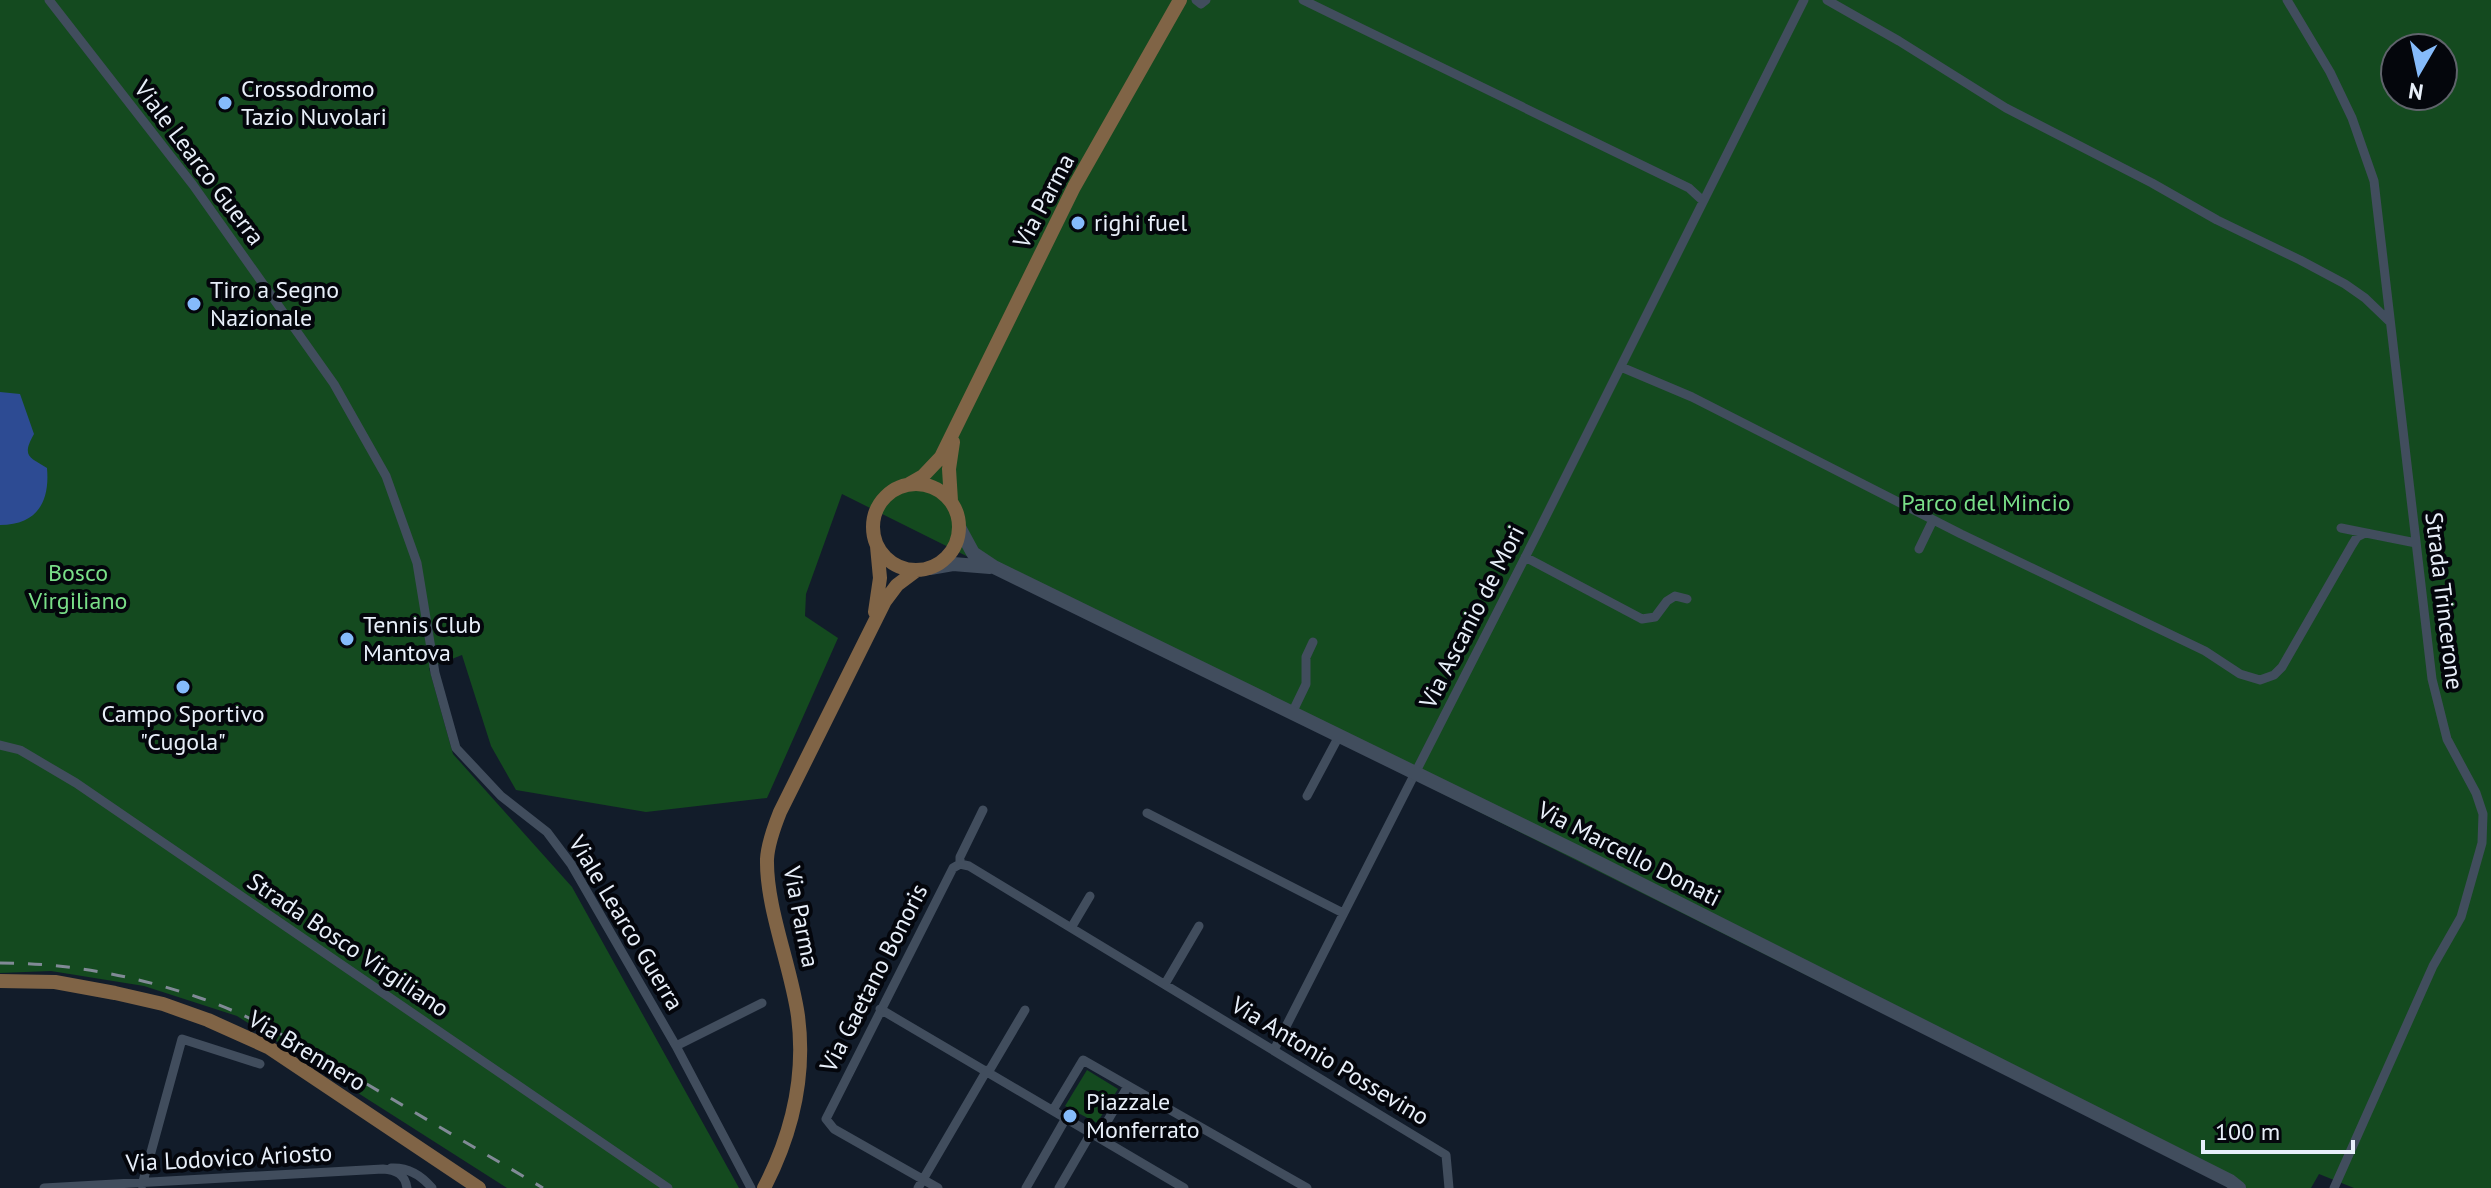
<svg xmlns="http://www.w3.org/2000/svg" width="2491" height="1188" font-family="'PT Sans',sans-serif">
	<rect width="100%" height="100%" fill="#121c2a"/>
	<path fill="#144a1f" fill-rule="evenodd" d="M0,0H2491V1188H2354L2319,1174L2311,1188H2233L842,494L806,594L805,616L838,638L767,798L646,812L516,790L491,746L462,655L429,668L453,754L572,887L739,1188H507L237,1016L144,986L51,971L0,973ZM2395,48H2443V96H2395Z
		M1087,1070L1118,1089L1097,1123L1065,1106Z"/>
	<path fill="#2d4b93" d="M0,392L20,394L34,434C21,457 30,457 47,468C50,502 37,525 0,525Z"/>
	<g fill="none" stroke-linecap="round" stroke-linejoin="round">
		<path stroke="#414d5d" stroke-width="9" d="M49,0L193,185L334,384L386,476L417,563L435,673L456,748L501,796L547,832L571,864L676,1046L751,1188
			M1196,0L1201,4L1206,0
			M1303,0L1689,188L1702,200
			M1827,0L1899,41L2006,108L2152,183L2217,220L2300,260L2345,284L2365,298L2390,322
			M2287,0L2330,72L2352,118L2374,181L2432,679L2447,739L2476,793L2483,814L2482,843L2461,917L2433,966L2334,1188
			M1621,367L1692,397L1961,534L2205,651L2240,674L2260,680L2274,675L2282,667L2352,545L2357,537L2365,533
			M2341,528L2416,543
			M1919,549L1933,520
			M1525,557L1642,619L1655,617L1667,601L1675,596L1687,599
			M1292,713L1306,684V657L1313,642
			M0,745L20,750L76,783L668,1188
			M1307,796L1339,736
			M1147,813L1343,913
			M960,864L969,866L1446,1155L1449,1188
			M960,864V857L983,810
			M1071,928L1090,896
			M1165,984L1199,926
			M880,1009L1184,1188
			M676,1046L762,1003
			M1274,1050L1538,532L1804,0
			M989,1071L1025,1010
			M1053,1110L1083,1060L1307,1188
			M1098,1137L1128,1086
			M391,1168C408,1167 421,1175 432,1188
			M142,1185L182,1039L260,1064
			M44,1188L383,1169C396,1170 405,1174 407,1188
			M918,1188L987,1070
			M938,1188L834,1129L826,1119L953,868L960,864
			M1026,1188L1066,1118
			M1059,1188L1091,1133"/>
		<path stroke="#414d5d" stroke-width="14" d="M960,529L973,553L994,567L1579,853L2230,1181L2239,1188
			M930,568L953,564L990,567"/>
		<path stroke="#806446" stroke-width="14" d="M873 527a43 43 0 1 1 86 0a43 43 0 1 1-86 0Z
			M909,484L923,476L941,457L1074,187L1180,0
			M951,501L949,469L953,442
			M875,612L880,578L877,546
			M0,981L55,982L115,993L163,1004L208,1020L268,1047L479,1188
			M764,1188C792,1134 806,1077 798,1016C791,966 766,908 767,859C768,843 774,827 780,812L885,601L897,585L917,570"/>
		<path stroke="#818a96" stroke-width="3" stroke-dasharray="14 14" stroke-linecap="butt" d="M0,963C70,963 137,976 203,999C260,1019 313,1052 365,1083C424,1118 484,1153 543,1188"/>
	</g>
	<g fill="#85bbfb" stroke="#04060c" stroke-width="3">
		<circle cx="225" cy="103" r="8"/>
		<circle cx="1078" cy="223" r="8"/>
		<circle cx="194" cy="304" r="8"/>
		<circle cx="347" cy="639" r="8"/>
		<circle cx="183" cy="687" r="8"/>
		<circle cx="1070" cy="1116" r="8"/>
	</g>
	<g text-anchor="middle" stroke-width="8" stroke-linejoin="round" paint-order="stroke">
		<g font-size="24" fill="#e8eff9" stroke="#04060c" text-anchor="start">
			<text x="241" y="97">Crossodromo<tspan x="241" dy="28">Tazio Nuvolari</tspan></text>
			<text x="1094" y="231">righi fuel</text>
			<text x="210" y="298">Tiro a Segno<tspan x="210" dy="28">Nazionale</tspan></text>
			<text x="363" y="633">Tennis Club<tspan x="363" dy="28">Mantova</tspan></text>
			<text x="183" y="722" text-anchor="middle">Campo Sportivo<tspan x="183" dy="28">"Cugola"</tspan></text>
			<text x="1086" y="1110">Piazzale<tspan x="1086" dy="28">Monferrato</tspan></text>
		</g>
		<g font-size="24" fill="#e8eff9" stroke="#04060c">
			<text transform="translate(199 163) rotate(53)" y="8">Viale Learco Guerra</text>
			<text transform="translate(1044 201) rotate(-62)" y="8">Via Parma</text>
			<text transform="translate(2444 601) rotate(83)" y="8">Strada Trincerone</text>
			<text transform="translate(1472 617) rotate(-63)" y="8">Via Ascanio de Mori</text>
			<text transform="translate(1629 854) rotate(27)" y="8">Via Marcello Donati</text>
			<text transform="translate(801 917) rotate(79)" y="8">Via Parma</text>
			<text transform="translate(626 923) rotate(59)" y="8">Viale Learco Guerra</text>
			<text transform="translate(348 945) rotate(34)" y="8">Strada Bosco Virgiliano</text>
			<text transform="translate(874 978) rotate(-63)" y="8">Via Gaetano Bonoris</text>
			<text transform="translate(307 1051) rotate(31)" y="8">Via Brennero</text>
			<text transform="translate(1330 1061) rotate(31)" y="8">Via Antonio Possevino</text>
			<text transform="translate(229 1158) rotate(-3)" y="8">Via Lodovico Ariosto</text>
		</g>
		<g font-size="24" fill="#79df88" stroke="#04060c">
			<text x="1986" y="511">Parco del Mincio</text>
			<text x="78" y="581">Bosco<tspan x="78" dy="28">Virgiliano</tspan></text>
		</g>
	</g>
	<g transform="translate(2419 72) rotate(189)"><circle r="38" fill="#04060c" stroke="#5f636b" stroke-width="2"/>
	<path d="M0-6L14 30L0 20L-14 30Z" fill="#85bbfb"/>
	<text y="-12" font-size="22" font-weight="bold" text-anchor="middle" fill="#e8eff9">N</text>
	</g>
	<path d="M2203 1140v12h150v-12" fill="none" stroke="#e8eff9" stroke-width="4"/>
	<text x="2215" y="1140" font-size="24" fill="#e8eff9" stroke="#04060c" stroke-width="6" paint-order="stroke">100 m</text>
</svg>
